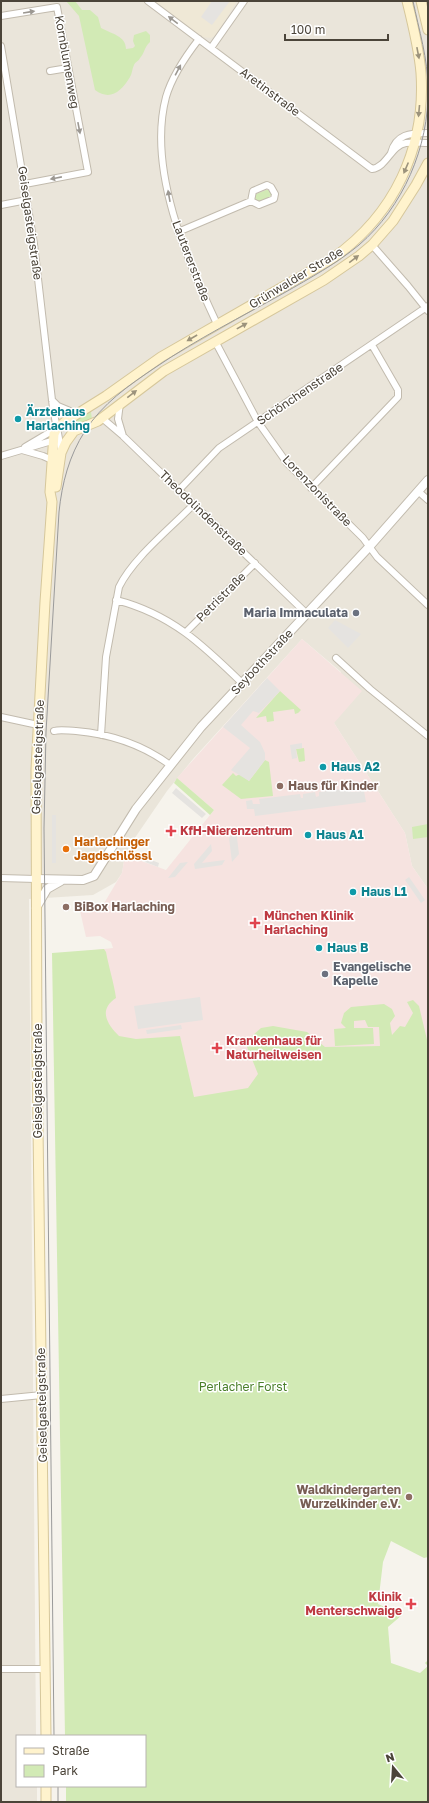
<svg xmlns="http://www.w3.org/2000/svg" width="429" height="1803" font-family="'Golos Text',sans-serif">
	<rect width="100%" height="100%" fill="#f6f3ec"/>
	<path fill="#eae5da" d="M1,1H428V889L412,866L405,833L334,723L341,672L302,639L193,759L167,791L130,845L125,855L122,873L116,882L93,895L29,899L36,1736H17V1786H37V1802H1Z"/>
	<path fill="#efe8d6" d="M154,1H237L216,35L211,38L202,37Z"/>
	<path fill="#f6e3e0" d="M302,639L362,691L334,723L405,833L412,866L428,889V1179L89,1219L76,952L113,948L111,942L100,936L86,937L80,911L83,908L103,905L122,873L125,855L166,870L214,810L177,778Z"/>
	<path fill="#d2eab5" d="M66,1H75L82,10H90L98,17L101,28C112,34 126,36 126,49L133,48L135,46L133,41L134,35L146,31L150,35V42C144,47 145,53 140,58C139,61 135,62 134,65C132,69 132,74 130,77C121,92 110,101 95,90L79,16Z
		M266,190H269L272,193L269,198L260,202L255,200L254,196L256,194Z
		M92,409L91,412L92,419L74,426L71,423Z
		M280,691L301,710L298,713L295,714L294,709L273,712L274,721L267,722L266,716L256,718Z
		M304,748L305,761L299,762L296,749Z
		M265,760L269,762L273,796L241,799L222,785L233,773L236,776L240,774L249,781Z
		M177,778L214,810L210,815L174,783Z
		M428,824V837L413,839L412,827Z
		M104,949L106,952C109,968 114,983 116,998C98,1010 107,1024 119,1036L136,1039L180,1036L194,1097L248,1088L258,1074L245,1042L261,1028L273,1026L307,1032L325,1047L380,1046L379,1027H368L365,1020L354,1021V1028H352H373L374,1044L335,1046L334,1029L346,1028L341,1023L344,1013L351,1007L384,1004L392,1009L395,1016L390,1023L392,1035L400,1026L405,1027L413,1013L407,1002L413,1000L419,1006L428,1044V1557L424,1558L391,1541L383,1562L378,1604L402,1615L388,1627L391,1663L420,1673L428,1666L425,1663L428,1660V1802H66V1786H145V1736H65L52,953Z"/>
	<path fill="#e5e3e0" d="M212,1H230L212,25L201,17Z
		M335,620L361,634L348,648L328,628Z
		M267,678L280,691L259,713L253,711L241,725L260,742L265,753V760L249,781L231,770L250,748L223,727Z
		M302,743V748L296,749L297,758L292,759L290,745Z
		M176,788L206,814L202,818L172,793Z
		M350,788L351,792L364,791L366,802L255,816L254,809H247L246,801L252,800L253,804H260L259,799L300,794L301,798H303V794L315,792L316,797L319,796V792Z
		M52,815H56V863H52Z
		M236,830L239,854L232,862L229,838Z
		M211,844L212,851L202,863L225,860L222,865L195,869L194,864Z
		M133,853L159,863L158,867L132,857Z
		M188,862L175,877L168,878L180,863Z
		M409,877L425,900L421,903L405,880Z
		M200,997L203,1020L138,1029L134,1006Z
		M181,1025L182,1029L147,1034L146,1030Z"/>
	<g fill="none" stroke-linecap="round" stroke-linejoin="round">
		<g stroke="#c2bbae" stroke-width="8">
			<path id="minor" d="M148,1L372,169C387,167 391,145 406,143C413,142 421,143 428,143
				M1,16L57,7L88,172L25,184
				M199,39C185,57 172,76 166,97C147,169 187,260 217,324
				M1,46L34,244L52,400C54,418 59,434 61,451
				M211,48L244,1
				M50,71L68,68
				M391,153C396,134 410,133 428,133
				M1,205L27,200
				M178,232L251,201L259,205L274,199L275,194L271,187L267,185L253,191L251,201
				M372,245L408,286L428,311
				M215,341L258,422L287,463L363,538L377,557L428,605
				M52,400L58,406L77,414
				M120,403L118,419L123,436L307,614
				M102,418L122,435
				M25,447L57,428
				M22,450L43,456L52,460
				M1,456L55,440
				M311,488L398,397V390L372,345
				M179,490L219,448L428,306
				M419,492L428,500
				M116,600C171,614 203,645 242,683
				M186,632L255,563
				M336,658L370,689L428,736
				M1,717L38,725
				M54,731C61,729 69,731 76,731C110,734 143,745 170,765
				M101,735L106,657L119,587C133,558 171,528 194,504
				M1,878L36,879
				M1,1399L42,1395
				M1,1669H45"/>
		</g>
		<g stroke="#c2bbae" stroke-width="10">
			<path id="tertiary" d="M36,879L83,880L94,876L136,809L201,727L369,547L428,480
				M36,908L47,889L61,881"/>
		</g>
		<g stroke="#d6c79b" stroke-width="11">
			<path id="secondary" d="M421,1L428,30
				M56,487L61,453L66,442L74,431L98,421L164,371L324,280L359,256L372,245L393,221L416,185L428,163
				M46,1736L37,1051L36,769L45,602L52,502L50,492L54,434L57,428L66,421L106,396L161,357L333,258C394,215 426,148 421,73C419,49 413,25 407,1
				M46,1786V1802"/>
		</g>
		<use href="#minor" stroke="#fff" stroke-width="6"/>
		<use href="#tertiary" stroke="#fff" stroke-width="8"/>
		<use href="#secondary" stroke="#fff3cd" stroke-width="9"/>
		<path stroke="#9a9a9a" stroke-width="1" d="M54,1736L44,828L46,732L59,512C62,483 69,456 85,431C102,404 129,385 156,367C197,339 241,317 284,293C310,278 336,264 359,245C403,207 429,147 428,89C428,59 419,30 413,1
			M58,1786V1802"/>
	</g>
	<defs><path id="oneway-solid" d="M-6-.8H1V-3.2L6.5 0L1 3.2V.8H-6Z"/></defs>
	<g fill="#9c9892">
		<use href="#oneway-solid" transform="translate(29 12) rotate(-9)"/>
		<use href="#oneway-solid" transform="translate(173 20) rotate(-143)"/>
		<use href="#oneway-solid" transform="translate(178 70) rotate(-62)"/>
		<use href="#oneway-solid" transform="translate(79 128) rotate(79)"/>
		<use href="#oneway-solid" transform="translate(56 178) rotate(169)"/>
		<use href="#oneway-solid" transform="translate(169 196) rotate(-100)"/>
	</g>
	<g fill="#9c937c">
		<use href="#oneway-solid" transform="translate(418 53) rotate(79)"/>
		<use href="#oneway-solid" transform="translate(419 111) rotate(95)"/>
		<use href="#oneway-solid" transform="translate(406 168) rotate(113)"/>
		<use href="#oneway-solid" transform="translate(354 259) rotate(-37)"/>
		<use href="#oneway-solid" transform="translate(242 326) rotate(-29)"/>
		<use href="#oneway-solid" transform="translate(192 338) rotate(150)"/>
		<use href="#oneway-solid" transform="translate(132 394) rotate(-38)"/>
	</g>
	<g fill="#0f9aa8" stroke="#fff" stroke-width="1.5">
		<circle cx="18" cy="419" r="4"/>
		<circle cx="323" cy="767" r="4"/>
		<circle cx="308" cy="835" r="4"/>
		<circle cx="353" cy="892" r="4"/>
		<circle cx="319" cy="948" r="4"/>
	</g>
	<g fill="#6b7280" stroke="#fff" stroke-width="1.5">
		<circle cx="356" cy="613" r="4"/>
		<circle cx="325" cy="974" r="4"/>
	</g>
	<g fill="#8d6e63" stroke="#fff" stroke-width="1.5">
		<circle cx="280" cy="786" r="4"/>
		<circle cx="66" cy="907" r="4"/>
		<circle cx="409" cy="1497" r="4"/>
	</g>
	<g fill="#e0444e" stroke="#fff" stroke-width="1.5">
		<path d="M169 825h4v4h4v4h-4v4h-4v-4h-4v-4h4z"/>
		<path d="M253 917h4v4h4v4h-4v4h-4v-4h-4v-4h4z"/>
		<path d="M215 1042h4v4h4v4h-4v4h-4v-4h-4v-4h4z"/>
		<path d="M409 1598h4v4h4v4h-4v4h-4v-4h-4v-4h4z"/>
	</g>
	<circle fill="#e8710a" stroke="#fff" stroke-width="1.5" cx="66" cy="849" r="4"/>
	<g text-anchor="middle" stroke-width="3" stroke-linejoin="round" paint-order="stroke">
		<g font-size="12" fill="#4b4439" stroke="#fff">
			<text transform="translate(67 62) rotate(80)" y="4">Kornblumenweg</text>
			<text transform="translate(270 92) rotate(37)" y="4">Aretinstraße</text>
			<text transform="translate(30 223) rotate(82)" y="4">Geiselgasteigstraße</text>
			<text transform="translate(191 261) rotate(69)" y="4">Lautererstraße</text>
			<text transform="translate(296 278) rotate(-31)" y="4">Grünwalder Straße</text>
			<text transform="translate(300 394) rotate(-34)" y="4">Schönchenstraße</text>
			<text transform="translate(317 491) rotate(46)" y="4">Lorenzonistraße</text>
			<text transform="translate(203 513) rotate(44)" y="4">Theodolindenstraße</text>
			<text transform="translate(221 597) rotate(-45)" y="4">Petristraße</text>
			<text transform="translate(262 662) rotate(-47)" y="4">Seybothstraße</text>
			<text transform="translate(38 757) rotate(-88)" y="4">Geiselgasteigstraße</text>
			<text transform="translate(38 1081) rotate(-90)" y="4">Geiselgasteigstraße</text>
			<text transform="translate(42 1405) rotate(-91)" y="4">Geiselgasteigstraße</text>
		</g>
		<g font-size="12" font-weight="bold" fill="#0d838f" stroke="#fff" text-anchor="start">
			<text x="26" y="416">Ärztehaus<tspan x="26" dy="14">Harlaching</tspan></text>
			<text x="331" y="771">Haus A2</text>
			<text x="316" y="839">Haus A1</text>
			<text x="361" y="896">Haus L1</text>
			<text x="327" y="952">Haus B</text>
		</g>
		<g font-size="12" font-weight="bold" fill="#5b616d" stroke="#fff" text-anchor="end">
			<text x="348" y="617">Maria Immaculata</text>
			<text x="333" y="971" text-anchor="start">Evangelische<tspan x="333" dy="14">Kapelle</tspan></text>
		</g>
		<g font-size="12" font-weight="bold" fill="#785e54" stroke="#fff" text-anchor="start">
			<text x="288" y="790">Haus für Kinder</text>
			<text x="74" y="911">BiBox Harlaching</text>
			<text x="401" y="1494" text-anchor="end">Waldkindergarten<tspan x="401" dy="14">Wurzelkinder e.V.</tspan></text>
		</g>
		<g font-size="12" font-weight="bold" fill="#be3a42" stroke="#fff" text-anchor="start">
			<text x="180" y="835">KfH-Nierenzentrum</text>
			<text x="264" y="920">München Klinik<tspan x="264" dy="14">Harlaching</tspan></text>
			<text x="226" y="1045">Krankenhaus für<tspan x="226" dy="14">Naturheilweisen</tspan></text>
			<text x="402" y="1601" text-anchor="end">Klinik<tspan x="402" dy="14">Menterschwaige</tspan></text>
		</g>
		<g font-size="12" font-weight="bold" fill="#c56008" stroke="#fff" text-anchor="start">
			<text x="74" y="846">Harlachinger<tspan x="74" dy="14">Jagdschlössl</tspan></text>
		</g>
		<g font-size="12" fill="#4a7f2a" stroke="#fff">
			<text x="243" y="1391">Perlacher Forst</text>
		</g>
	</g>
	<rect width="429" height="1803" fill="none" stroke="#4b4439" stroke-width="4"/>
	<rect x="16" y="1735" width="130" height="52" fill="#ffffff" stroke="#b7b4b0"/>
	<rect x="24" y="1748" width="20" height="6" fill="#fff3cd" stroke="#b7b4b0"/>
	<text x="52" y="1755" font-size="12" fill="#4b4439">Straße</text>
	<rect x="24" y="1765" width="20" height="12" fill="#d2eab5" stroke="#b7b4b0"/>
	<text x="52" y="1775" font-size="12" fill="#4b4439">Park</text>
	<g transform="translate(393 1767) rotate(342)" stroke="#ffffff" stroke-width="3" paint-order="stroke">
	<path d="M0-3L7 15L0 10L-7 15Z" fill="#4b4439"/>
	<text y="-6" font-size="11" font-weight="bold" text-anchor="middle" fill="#4b4439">N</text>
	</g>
	<path d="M285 34v6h103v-6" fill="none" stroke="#4b4439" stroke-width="2"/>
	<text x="291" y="34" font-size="12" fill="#4b4439" stroke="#ffffff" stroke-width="3" paint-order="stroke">100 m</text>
</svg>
